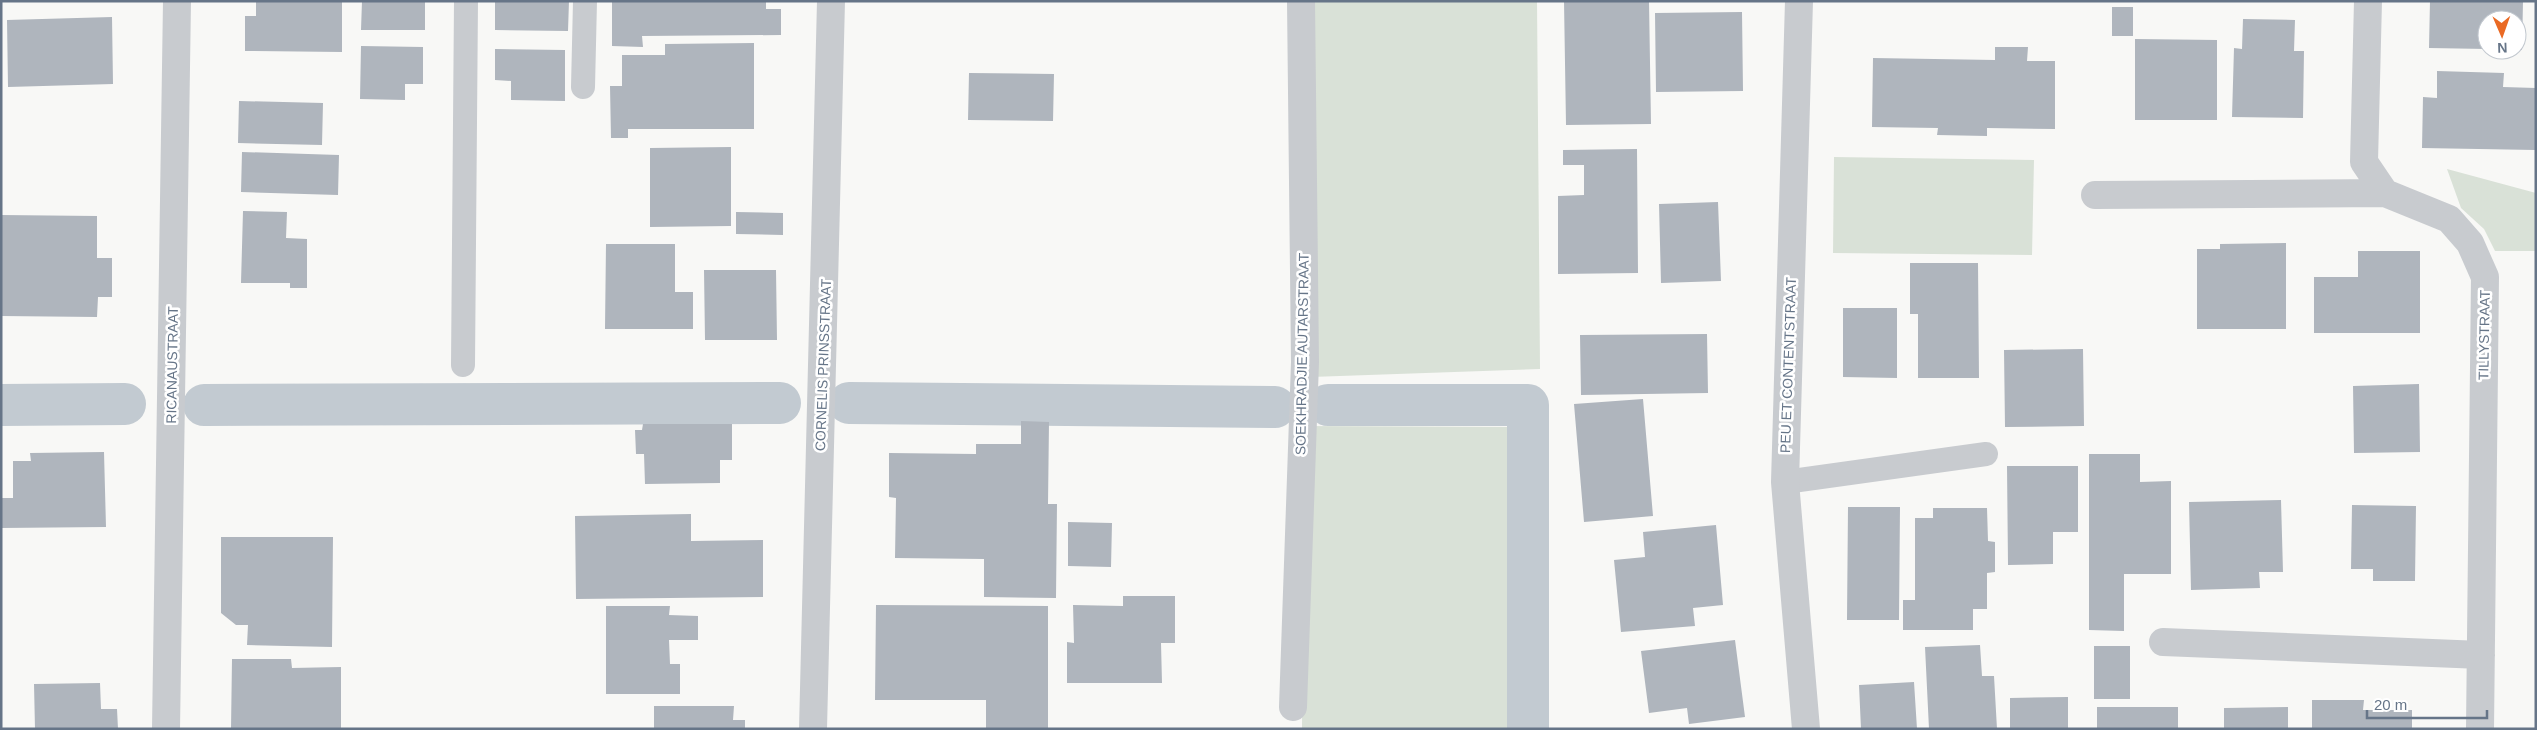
<svg xmlns="http://www.w3.org/2000/svg" width="2537" height="730" font-family="Helvetica,sans-serif">
	<rect width="100%" height="100%" fill="#f8f8f6"/>
	<path fill="#d9e1d7" d="M1308,1H1537L1540,369L1311,377Z
		M1834,157L2034,160L2032,255L1833,253Z
		M2447,169L2536,193V251H2495L2484,229L2461,208Z
		M1304,426L1515,427L1516,729H1302Z"/>
	<g fill="none" stroke-linecap="round" stroke-linejoin="round">
		<path stroke="#c2cad1" stroke-width="42" d="M849,403L1275,407
			M1,405L125,404
			M204,405L780,403
			M1328,405H1528V729"/>
	</g>
	<path fill="#afb5bd" d="M256,1H342V52L245,51V16H256Z
		M362,1H425V30H361Z
		M495,1H569L568,31L495,30Z
		M612,1H766V9H781V35L642,36L643,47L612,46Z
		M1564,1H1649L1651,124L1566,125Z
		M2430,1H2523L2522,50H2517V20H2487V49L2429,48Z
		M2112,7H2133V36H2112Z
		M1742,12L1743,91L1656,92L1655,13Z
		M112,17L113,84L8,87L7,20Z
		M2243,19L2295,20L2294,51H2304L2303,118L2232,117L2234,48L2242,49Z
		M2135,39L2217,40V120H2135Z
		M754,43V129H628V138H611L610,86H622V55H665V44Z
		M361,46L423,47V84H405V100L360,99Z
		M1995,47H2028L2027,61H2055V129L1987,128V136L1937,135L1938,128L1872,127L1873,58L1995,60Z
		M495,49L565,50V101L511,100V81L495,80Z
		M2437,71L2504,73L2503,87L2536,88L2535,150L2422,148L2423,97L2437,98Z
		M969,73L1054,74L1053,121L968,120Z
		M239,101L323,103L322,145L238,143Z
		M731,147V226L650,227V148Z
		M1637,149L1638,273L1558,274V196L1584,195V165H1563V150Z
		M242,152L339,155L338,195L241,192Z
		M1718,202L1721,281L1661,283L1659,204Z
		M243,211L287,212L286,238L307,239V288H290V283H241Z
		M736,212L783,213V235L736,234Z
		M1,215L97,216V258H112V297H98L97,317L1,316Z
		M2286,243V329H2197V249H2220V244Z
		M606,244H675V292H693V329H605Z
		M2358,251H2420V333H2314V277H2358Z
		M1910,263H1978L1979,378H1918V314H1910Z
		M704,270H776L777,340H705Z
		M1843,308H1897V378L1843,377Z
		M1707,334L1708,393L1581,395L1580,335Z
		M2083,349L2084,426L2005,427L2004,350Z
		M2419,384L2420,452L2354,453L2353,386Z
		M1643,399L1653,516L1584,522L1574,404Z
		M1021,421L1049,422L1048,504H1057L1056,598L984,597V559L895,558L896,498L889,497V453L976,454V444H1021Z
		M643,424H732V460H720V483L645,484L644,454H636L635,430H642Z
		M104,452L106,527L1,528V498H13V461H31L30,453Z
		M2089,454H2140V482L2171,481V574H2124V631L2089,630Z
		M2007,466H2078V532H2053V564L2008,565Z
		M2281,500L2283,572H2259L2260,588L2191,590L2189,502Z
		M2352,505L2416,506L2415,581H2373V569H2351Z
		M1848,507H1900L1899,620H1847Z
		M1933,508H1987L1988,541L1995,542V572L1987,573V609H1973V630H1903V600H1915V518H1933Z
		M691,514V541L763,540V597L576,599L575,516Z
		M1068,522L1112,523L1111,567L1068,566Z
		M1716,525L1723,605L1693,608L1695,626L1621,632L1614,560L1645,557L1643,532Z
		M221,537H333L332,647L247,645L248,625H236L221,613Z
		M1123,596H1175V643H1161L1162,683H1067V642L1074,643L1073,605L1123,606Z
		M876,605L1048,606V729H986V700H875Z
		M606,606H670L669,615L698,616V640H669L670,664H680V694H606Z
		M1735,640L1745,717L1689,724L1687,708L1649,713L1641,651Z
		M1980,645L1982,676H1994L1997,729H1929L1925,647Z
		M2094,646H2130V699H2094Z
		M232,659H291L292,668L341,667V729H231Z
		M1914,682L1917,729H1861L1859,685Z
		M100,683L101,709H117L118,729H35L34,684Z
		M2068,697V729H2010V698Z
		M2312,700H2364L2363,710H2412V729H2312Z
		M654,706H734L733,720H745V729H654Z
		M2097,707H2178V729H2097Z
		M2288,707V729H2224V708Z"/>
	<g fill="none" stroke-linecap="round" stroke-linejoin="round">
		<path stroke="#c8cbcf" stroke-width="24" d="M583,87L585,1
			M463,365L466,1
			M1785,482L1986,454"/>
		<path stroke="#c8cbcf" stroke-width="28" d="M1799,1L1785,482L1806,729
			M2368,1L2364,162L2385,193L2449,219L2470,243L2485,277L2480,729
			M2095,195L2385,193
			M2163,642L2481,655
			M1293,707L1305,362L1301,1
			M166,729L177,1
			M813,729L831,1"/>
	</g>
	<g text-anchor="middle" stroke-width="5" stroke-linejoin="round" paint-order="stroke">
		<g font-size="14" fill="#667588" stroke="#fff">
			<text transform="translate(2484 335) rotate(-89)" y="5">TILLYSTRAAT</text>
			<text transform="translate(1302 354) rotate(-89)" y="5">SOEKHRADJIE AUTARSTRAAT</text>
			<text transform="translate(172 365) rotate(-89)" y="5">RICANAUSTRAAT</text>
			<text transform="translate(823 365) rotate(-88)" y="5">CORNELIS PRINSSTRAAT</text>
			<text transform="translate(1788 365) rotate(-88)" y="5">PEU ET CONTENTSTRAAT</text>
		</g>
	</g>
	<rect width="2537" height="730" fill="none" stroke="#667588" stroke-width="5"/>
	<g transform="translate(2502 35) rotate(178)"><circle r="24" fill="#ffffff" stroke="#c2c8cf"/>
	<path d="M0-4L9 19L0 12L-9 19Z" fill="#ea6a24"/>
	<text y="-8" font-size="14" font-weight="bold" text-anchor="middle" fill="#667588">N</text>
	</g>
	<path d="M2367 710v8h120v-8" fill="none" stroke="#667588" stroke-width="2.5"/>
	<text x="2374" y="710" font-size="15" fill="#667588" stroke="#ffffff" stroke-width="4" paint-order="stroke">20 m</text>
</svg>
